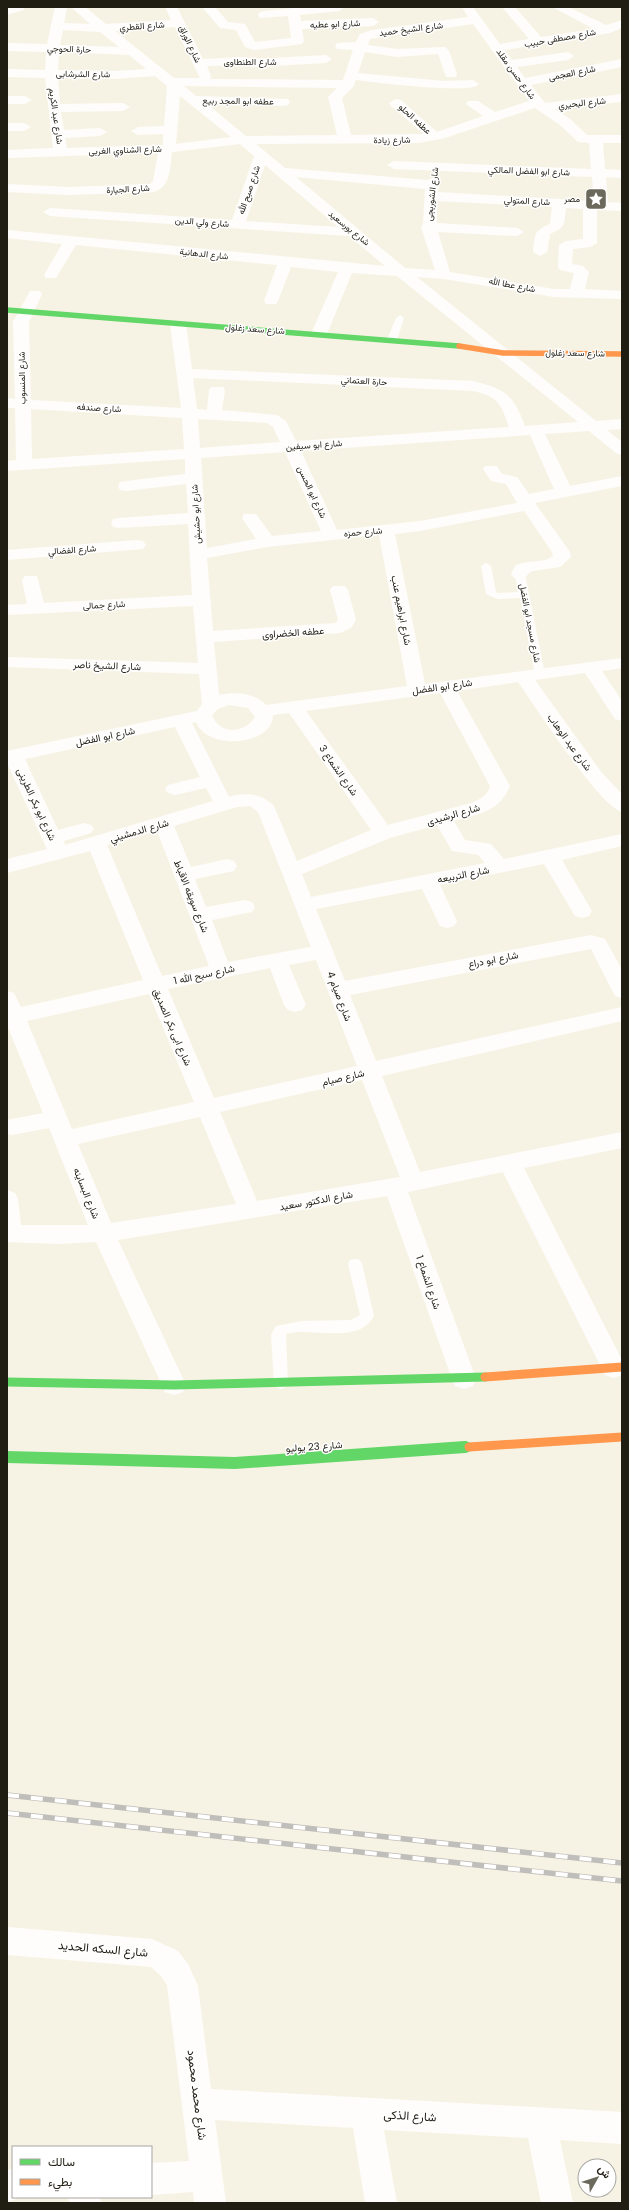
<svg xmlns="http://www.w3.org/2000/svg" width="629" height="2210" font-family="Poppins,Vazirmatn,sans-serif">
	<rect width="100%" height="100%" fill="#f7f3e4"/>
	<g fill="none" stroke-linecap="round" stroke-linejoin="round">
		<path fill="#fefdfb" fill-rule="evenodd" d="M400,315L404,318L397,340L389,342L387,340L396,318Z
			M486,563L491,566L496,592L498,593L518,592L515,574L520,571L525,574L545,674L544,676H536L535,674L520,598L497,599L486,594L481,566Z
			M355,1259L360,1260L362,1264L374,1316C358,1346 312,1326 286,1334L288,1383L286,1387L281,1389L276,1387L274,1383L271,1335L276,1326L302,1321L351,1320L360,1315L348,1264L350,1260Z"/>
		<path fill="#fefdfb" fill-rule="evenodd" d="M7,7H25L23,10L7,15Z
			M55,7H67L64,23L90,24L71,7H85L106,24L171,20L165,7H177L203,59L243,57L253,59L326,55L332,59L326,63L253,67L243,65L207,66L211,76L210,79L343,80L353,50L337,49L335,46L337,43L356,42L360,34L372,30L468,17L462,7H473L500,44L529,39L502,7H515L541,37L594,29L552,7H568L606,25L622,20V28L610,33L505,50L512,60L568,52L574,56L568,60L517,67L525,78L622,59V67L531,85L545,103L622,94V102L555,109L570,119L587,135H622V143H603L605,169L622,170V178L606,177L608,202L622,203V211L597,210V243L590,247L573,249L572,264L583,266L589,272L585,289L622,291V299L554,297L444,279L417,277L596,421L622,419V429L607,430L622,442V455L616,453L589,431L545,434L570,486L622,476V486L535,503L570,552L571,557L560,567L532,571C524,576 527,581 514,578L511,574L515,566C527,559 544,564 553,556L552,552L524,511L420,531L395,534L425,684L622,658V668L602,671L622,701V721L615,719L585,673L535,680L602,773L622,794V812C599,806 535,706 518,682L457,691L510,786C500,812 477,814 454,821L465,840L491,844L504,859L622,834V846L562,860L592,911L589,916L582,918L575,916L544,864L440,885L457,921L454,926L447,928L440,926L422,889L316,909L345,981L591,935L605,939L622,970V998L615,996L591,949L350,995L376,1061L622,1007V1021L382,1076L420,1172L622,1132V1148L524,1168L622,1360V1375L614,1378L605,1375L503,1172L408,1192L476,1379L473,1386L464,1389L455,1386L452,1379L387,1196L118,1240L186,1385L183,1392L174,1395L165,1392L96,1242L59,1244L7,1242V1190L15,1193L18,1199L21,1225H88L49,1128L12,1135L7,1134V1120L43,1113L7,1025V991L14,993L21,1007L143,980L90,851L7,873V859L47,849L7,763V751L197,711L202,704L199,674L7,667V657L198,663L193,606L7,615V605L27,604L22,580L25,576H37L44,603L192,595L188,524L119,528L113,527L111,523L113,519L119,518L188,513L186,484L126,491L120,490L118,486L120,482L126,481L185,474V459L7,471V461L16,460L15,408H7V398L15,399L13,322L30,291H40L42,294L29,322L31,400L181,408L170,324L173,321H183L186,324L192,369L473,381C505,389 513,394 525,426L578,422L397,276L352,273L327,334L324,337H314L311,334L338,272L291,267L278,301L276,304H266L264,301L277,265L76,245L56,278H46L44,275L62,244L7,238V230L385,266L349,236L50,216L43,212L50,208L232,220L254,156L240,144L172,152C170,168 171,188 153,192L69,195L7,192V184L69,187L150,184L153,181L158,153L7,158V150L53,148L45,78L7,77V69L45,70L46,52L7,51V43L47,44ZM473,24L529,101L495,112L478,101H468L466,104L483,116L437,132L401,100L396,99L389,103L391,106L424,134L351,135L342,98L353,87L356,80C373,82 472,95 479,84L473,80L444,81L358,73L365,52L397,57L438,54L446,77H456L457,74L449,51L445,47L397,49L368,45L370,39ZM175,27L200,78H174L115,31ZM63,30L100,32L119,47L60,45ZM59,52L129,55L146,69L114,71L58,70ZM155,76L167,86L164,126L138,127L131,131L138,135L163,134V145L67,148L65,138L100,136L107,132L100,128L64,130L61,112L123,111L130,107L123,103L60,104L58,78L114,79ZM184,86L337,88L328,97L337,135L246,136L207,104L283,106L288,105L290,102L288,99L196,96ZM180,96L231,137L176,144ZM535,108L560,125L578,142L589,143L591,169L394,161L387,165L394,169L592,177L594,201L438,192L440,182L433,178L427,180L285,168L256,144L419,143L445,138ZM265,165L338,227L246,221ZM296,177L425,189L423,224L421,227L435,270L405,268ZM437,201L552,207L550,224C533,231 535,235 533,252L540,256L547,252L550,234C566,227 564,225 566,208L583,209V239L566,241L559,245L558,267L560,270L574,273L570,289H554L450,272L438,232L517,236L524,232L517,228L437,223ZM193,378L473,391C498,396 501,404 509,427L296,441L286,421L277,415L222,410L225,390L223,387H211L209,390L207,410L197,409ZM31,409L182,418L184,449L32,459ZM198,419L267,423L273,427L280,442L200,448ZM530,435L554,489L529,494L517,477L502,474L497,466H485L483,469L491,481L506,484L517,503L420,521L337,530L301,451ZM285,452L321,531L272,536L256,514H244L242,518L256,539L207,548L201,458ZM379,535L407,686L266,705C256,693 234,691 219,695L214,642L340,633L351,628L356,620L348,590L345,586H333L330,590L338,620L335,623L213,631L207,558L267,547ZM440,693L490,786C487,796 481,799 471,803L388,825L306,711ZM229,705L248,708L255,717C245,734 219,735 212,715L218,709ZM289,713L371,830L297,861L274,806C262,793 245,792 229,797L192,723L196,722C207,751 273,746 273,715ZM175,727L200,777L168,785L165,789L168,793L175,795L206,788L213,801L65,845L64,841L91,833L94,829L91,825L84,823L58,830L25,759ZM250,806L258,812L311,947L228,962L212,920L252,912L255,907L252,902L245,900L206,907L195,879L234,871L237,866L234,861L227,859L191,867L174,826L237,807ZM437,825L452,851L478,855L485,863L311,897L302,874L390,838ZM157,831L209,966L162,976L107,845ZM316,960L357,1066L214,1098L168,989L270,968L284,1005L288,1010L295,1012L302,1010L306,1005L289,965ZM149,994L194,1102L72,1129L27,1021ZM362,1080L400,1177L257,1201L220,1112ZM200,1117L236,1204L111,1223L78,1144Z
			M202,7H215L228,22L245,24L255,42L291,38L288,16L260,18L258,15L260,12L264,11L304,7H345L339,11L300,15L301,21L373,18L379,22L373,26L302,29L304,41L302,44L254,50L245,47L236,30L220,28Z
			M7,96H25L32,100L25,104H7Z
			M7,123H24L31,127L24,131H7Z
			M137,540L143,541L146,545L143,549L7,560V550Z
			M7,1927L152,1939L178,1951L188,1964L198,1986L211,2089L622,2112V2144L560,2140L573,2203H541L528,2138L384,2130L397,2203H365L353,2128L215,2120L226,2203H194L193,2192L151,2195V2163L189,2161L167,1985L161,1976L151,1967L7,1955Z
			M13,2169V2197H22L7,2202V2170Z
			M68,2197H100L101,2203H69Z"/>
		<path stroke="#63d668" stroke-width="5.5" d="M7,310L459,346"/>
		<path stroke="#63d668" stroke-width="9" d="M7,1382L174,1385L485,1377
			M450,1448L469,1447"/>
		<path stroke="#63d668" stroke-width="12" d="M7,1457L235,1463L465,1447"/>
		<path stroke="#ff974d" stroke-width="5.5" d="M459,346L503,353L622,354"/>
		<path stroke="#ff974d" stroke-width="9" d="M485,1377L622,1367
			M469,1447L622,1437"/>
		<g stroke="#c0beba" stroke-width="5.5">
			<path id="rail" d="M7,1795L622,1863
				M7,1813L622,1881"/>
		</g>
		<use href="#rail" stroke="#fff" stroke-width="4" stroke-dasharray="12" stroke-linecap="butt"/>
	</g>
	<defs>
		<g id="sight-square" transform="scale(1.15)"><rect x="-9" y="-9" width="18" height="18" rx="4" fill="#6b685c" stroke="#fff"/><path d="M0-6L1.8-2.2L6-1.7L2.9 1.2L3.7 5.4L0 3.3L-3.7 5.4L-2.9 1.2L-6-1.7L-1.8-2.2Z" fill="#fff"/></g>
	</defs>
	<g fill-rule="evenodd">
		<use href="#sight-square" x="596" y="199"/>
	</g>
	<g text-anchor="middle" stroke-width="3" stroke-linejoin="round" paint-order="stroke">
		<g font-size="9" fill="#201d13" stroke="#fff">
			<text transform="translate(335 24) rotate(-2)" y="3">شارع ابو عطيه</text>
			<text transform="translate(142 26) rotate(-4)" y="3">شارع القطري</text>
			<text transform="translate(411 29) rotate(-7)" y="3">شارع الشيخ حميد</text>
			<text transform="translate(560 38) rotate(-10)" y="3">شارع مصطفى حبيب</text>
			<text transform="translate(190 44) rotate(65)" y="3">شارع الوراق</text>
			<text transform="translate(69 49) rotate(2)" y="3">حارة الحوجي</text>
			<text x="250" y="65">شارع الطنطاوى</text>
			<text transform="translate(572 73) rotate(-11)" y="3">شارع العجمى</text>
			<text transform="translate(83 74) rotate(1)" y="3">شارع الشرشابى</text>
			<text transform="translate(516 74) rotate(54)" y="3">شارع حسن مقلد</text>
			<text transform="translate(238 101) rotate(1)" y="3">عطفه ابو المجد ربيع</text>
			<text transform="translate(582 103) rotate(-6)" y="3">شارع البحيري</text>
			<text transform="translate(56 116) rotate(82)" y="3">شارع عبد الكريم</text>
			<text transform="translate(415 119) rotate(42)" y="3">عطفه الحلو</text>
			<text transform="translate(392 140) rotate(-1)" y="3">شارع زيادة</text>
			<text transform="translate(125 150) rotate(-2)" y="3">شارع الشناوي الغربى</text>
			<text transform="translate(529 171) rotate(2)" y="3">شارع ابو الفضل المالكي</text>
			<text transform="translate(128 189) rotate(-3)" y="3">شارع الجيارة</text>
			<text transform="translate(249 190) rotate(-71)" y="3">شارع صبح الله</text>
			<text transform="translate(432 194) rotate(-83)" y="3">شارع الشوربجى</text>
			<text transform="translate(527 201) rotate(3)" y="3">شارع المتولي</text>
			<text transform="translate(202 222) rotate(4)" y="3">شارع ولي الدين</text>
			<text transform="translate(349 228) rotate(39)" y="3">شارع بورسعيد</text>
			<text transform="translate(204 254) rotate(6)" y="3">شارع الدهانية</text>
			<text transform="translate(512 285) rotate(11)" y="3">شارع عطا الله</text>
			<text transform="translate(255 329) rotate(4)" y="3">شارع سعد زغلول</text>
			<text transform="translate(575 353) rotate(1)" y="3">شارع سعد زغلول</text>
			<text transform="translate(22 378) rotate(-91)" y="3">شارع المنسوب</text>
			<text transform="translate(364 381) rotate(3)" y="3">حارة العتماني</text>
			<text transform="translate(99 408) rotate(3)" y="3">شارع صندفه</text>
			<text transform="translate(314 445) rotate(-4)" y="3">شارع ابو سيفين</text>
			<text transform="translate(312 492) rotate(65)" y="3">شارع ابو الحسن</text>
			<text transform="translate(196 514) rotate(-93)" y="3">شارع ابو حشيش</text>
			<text transform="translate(363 532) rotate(-5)" y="3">شارع حمزه</text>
			<text transform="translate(72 550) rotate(-4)" y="3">شارع الفضالي</text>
			<text transform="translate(104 605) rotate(-3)" y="3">شارع جمالى</text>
			<text transform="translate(530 623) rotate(79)" y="3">شارع مسجد ابو الفضل</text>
		</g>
		<g font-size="9" fill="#201d13" stroke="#fff" text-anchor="end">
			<text x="580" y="202">مصر</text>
		</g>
		<g font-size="10" fill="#201d13" stroke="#fff">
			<text transform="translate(402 610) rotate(79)" y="4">شارع ابراهيم عنب</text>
			<text transform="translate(293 632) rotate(-4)" y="4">عطفه الخضراوى</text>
			<text transform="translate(107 665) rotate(2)" y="4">شارع الشيخ ناصر</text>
			<text transform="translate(442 686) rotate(-8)" y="4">شارع ابو الفضل</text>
			<text transform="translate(105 736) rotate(-12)" y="4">شارع ابو الفضل</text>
			<text transform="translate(570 742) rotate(54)" y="4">شارع عبد الوهاب</text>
			<text transform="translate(339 770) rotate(55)" y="4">شارع الشماع 3</text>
			<text transform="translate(37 804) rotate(65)" y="4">شارع ابو بكر الطرينى</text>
			<text transform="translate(453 814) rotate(-16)" y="4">شارع الرشيدى</text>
			<text transform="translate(139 830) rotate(-16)" y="4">شارع الدمشيني</text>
			<text transform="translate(463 874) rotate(-11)" y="4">شارع التربيعه</text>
			<text transform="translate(192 896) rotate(68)" y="4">شارع سويقه الاقباط</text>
			<text transform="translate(493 959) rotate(-11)" y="4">شارع ابو دراع</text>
			<text transform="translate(204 974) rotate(-12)" y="4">شارع سبح الله 1</text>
			<text transform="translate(340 996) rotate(69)" y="4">شارع صيام 4</text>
			<text transform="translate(173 1027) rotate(67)" y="4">شارع ابى بكر الصديق</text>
			<text transform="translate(343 1077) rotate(-13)" y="4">شارع صيام</text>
			<text transform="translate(87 1193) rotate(68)" y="4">شارع البساينه</text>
			<text transform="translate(316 1200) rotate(-10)" y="4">شارع الدكتور سعيد</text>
			<text transform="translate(429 1282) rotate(71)" y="4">شارع الشماع 1</text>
			<text transform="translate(314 1446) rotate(-4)" y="4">شارع 23 يوليو</text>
		</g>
		<g font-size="12" fill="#201d13" stroke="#fff">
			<text transform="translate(103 1949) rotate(5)" y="4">شارع السكه الحديد</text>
			<text transform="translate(197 2095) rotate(83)" y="4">شارع محمد محمود</text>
			<text transform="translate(410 2116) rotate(3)" y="4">شارع الذكى</text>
		</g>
	</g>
	<rect width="629" height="2210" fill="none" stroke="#201d13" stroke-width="16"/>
	<rect x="12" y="2146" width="140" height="52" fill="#ffffff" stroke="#a6a5a1"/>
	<rect x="20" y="2159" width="20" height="6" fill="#63d668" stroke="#a6a5a1"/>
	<text x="48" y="2166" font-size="12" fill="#201d13">سالك</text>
	<rect x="20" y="2179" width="20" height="6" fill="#ff974d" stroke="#a6a5a1"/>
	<text x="48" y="2186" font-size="12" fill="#201d13">بطيء</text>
	<g transform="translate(597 2178) rotate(51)"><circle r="19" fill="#ffffff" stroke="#a6a5a1"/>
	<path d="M0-3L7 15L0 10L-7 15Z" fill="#6b685c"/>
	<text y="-6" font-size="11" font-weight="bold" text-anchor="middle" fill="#201d13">ش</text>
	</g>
</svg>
